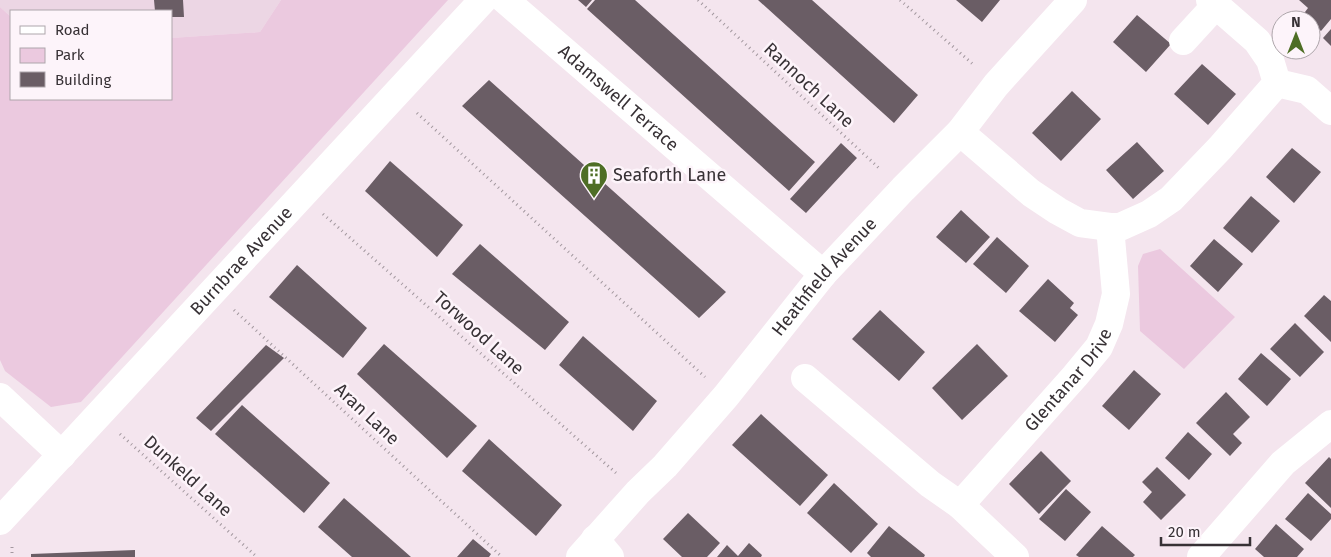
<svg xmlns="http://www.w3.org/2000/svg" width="1331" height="557" font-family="'Fira Sans',sans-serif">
	<rect width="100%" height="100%" fill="#f4e5ee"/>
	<path fill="#ecd6e4" d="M0,0H281L260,32L171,38V11H11V17L0,7Z"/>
	<path fill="#ebc9df" d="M281,0H448L81,402L51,407L5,371L0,360V7L11,17V99H171V38L260,32Z
		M1160,249L1235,317L1184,369L1140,331L1138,266L1143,254Z"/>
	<path fill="#6a5d65" d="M154,0H183L184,17H171V11H155Z
		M578,0H592L586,7Z
		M595,0H635L815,162L789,191L587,9Z
		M758,0H812L918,95L894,123Z
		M956,0H1000L982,22Z
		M1299,0H1331V19L1321,31L1311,23V20H1307L1302,16L1308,8Z
		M1137,15L1171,44L1146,72L1113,42Z
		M1331,29V46L1323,38Z
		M1202,64L1236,94L1208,125L1174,94Z
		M489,80L726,292L699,318L462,106Z
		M1072,91L1101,119L1061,161L1032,133Z
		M1137,142L1164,171L1133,199L1106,170Z
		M841,143L857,158L806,213L790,199Z
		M1292,148L1321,172L1294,203L1266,177Z
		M390,161L463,225L437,257L365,191Z
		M1251,196L1280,221L1252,253L1223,228Z
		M961,210L990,237L966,263L936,237Z
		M997,237L1029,266L1006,293L973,264Z
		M1214,239L1243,264L1218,292L1190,266Z
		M480,244L569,322L545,350L452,274Z
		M297,265L367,328L343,358L269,297Z
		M1048,279L1074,303L1070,308L1078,315L1055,342L1019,311Z
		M1324,295L1331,301V342L1304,316Z
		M880,310L925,352L899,381L852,339Z
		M1295,323L1324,352L1300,377L1270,349Z
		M583,336L657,401L633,431L559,365Z
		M384,344L477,426L447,458L357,374Z
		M977,344L1008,376L962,420L932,388Z
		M266,345L284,358L211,431L196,418Z
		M1261,353L1291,379L1267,406L1238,379Z
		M1134,370L1161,394L1129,430L1102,406Z
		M1226,392L1250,417L1233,434L1242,443L1230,456L1196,423Z
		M242,405L330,483L304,513L215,434Z
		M761,414L828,475L800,506L732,445Z
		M1188,432L1212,454L1189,480L1165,458Z
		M489,439L562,505L536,536L462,471Z
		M1041,451L1071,481L1039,514L1009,484Z
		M1329,457L1331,459V508L1305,483Z
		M1157,467L1186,495L1161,520L1143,502L1152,492L1142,482Z
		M834,483L878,524L851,553L807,513Z
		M1066,489L1091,512L1065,541L1039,519Z
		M1308,493L1331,514V519L1311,541L1285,519Z
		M344,498L411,557H352L318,527Z
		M688,513L720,543L707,557H682L663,539Z
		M1276,524L1304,549L1297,557H1264L1255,549Z
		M889,526L925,555L924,557H871L867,553Z
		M1102,526L1135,555L1133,557H1079L1076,555Z
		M473,539L491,554L489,557H457Z
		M749,543L762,555L761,557H717L727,545L738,556Z
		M135,550V557H31V554Z"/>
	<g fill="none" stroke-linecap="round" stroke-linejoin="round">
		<path stroke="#a3989f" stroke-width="3" stroke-dasharray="1 4" stroke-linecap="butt" d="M698,0L881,170
			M900,0L975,66
			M417,113L705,377
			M323,214L616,473
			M234,310L502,557
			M120,434L257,557
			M12,547V557"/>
		<g stroke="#fff" stroke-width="28">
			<path id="s1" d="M505,0L823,274"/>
			<path d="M1183,41L1216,5"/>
			<path d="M1277,83L1307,90L1331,111"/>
			<path d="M960,132L1031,193L1058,211L1080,223L1110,227H1120L1149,214L1171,199L1220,148L1277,83L1270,60L1257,41L1210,0"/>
			<path d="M805,378L930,484L960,505L1015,557"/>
			<path d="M0,397L62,455"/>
			<path id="s2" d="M960,505L1075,376L1099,347L1109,324L1116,294L1110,227"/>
			<path id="s3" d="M0,521L483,0"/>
			<path d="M595,539L610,557"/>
			<path id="s4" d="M580,557L638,492L665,466L726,396L823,274L903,189L960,132L996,85L1073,0"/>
			<path d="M1201,557L1283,463L1331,424"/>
		</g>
	</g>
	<defs>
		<g id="building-pin" transform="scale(1.4375)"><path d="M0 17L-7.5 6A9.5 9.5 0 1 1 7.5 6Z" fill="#4e6e25" stroke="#fdf4fa"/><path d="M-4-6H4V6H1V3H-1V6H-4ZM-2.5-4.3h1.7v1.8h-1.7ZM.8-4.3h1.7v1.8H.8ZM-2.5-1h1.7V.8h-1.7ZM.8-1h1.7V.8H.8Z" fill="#fff"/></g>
	</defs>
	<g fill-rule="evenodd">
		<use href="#building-pin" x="594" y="175"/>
	</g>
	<g text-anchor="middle" stroke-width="5" stroke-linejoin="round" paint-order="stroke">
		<g font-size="18" fill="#373135" stroke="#fdf4fa">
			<text transform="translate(809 85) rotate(43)" y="6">Rannoch Lane</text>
			<text dy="6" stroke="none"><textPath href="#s1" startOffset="150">Adamswell Terrace</textPath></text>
			<text dy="6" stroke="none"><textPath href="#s3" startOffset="355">Burnbrae Avenue</textPath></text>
			<text dy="6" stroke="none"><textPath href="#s4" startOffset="372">Heathfield Avenue</textPath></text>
			<text transform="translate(479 333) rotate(42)" y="6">Torwood Lane</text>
			<text dy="6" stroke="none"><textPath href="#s2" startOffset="166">Glentanar Drive</textPath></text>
			<text transform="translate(367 414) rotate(43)" y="6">Aran Lane</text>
			<text transform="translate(188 476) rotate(42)" y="6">Dunkeld Lane</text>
		</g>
		<g font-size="18" fill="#373135" stroke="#fdf4fa" text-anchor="start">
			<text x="613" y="181">Seaforth Lane</text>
		</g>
	</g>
	<rect x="10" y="10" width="162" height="90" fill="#fdf4fa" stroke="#aea6ab"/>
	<rect x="20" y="26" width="25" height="8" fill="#ffffff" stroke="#aea6ab"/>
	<text x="55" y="35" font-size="15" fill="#373135">Road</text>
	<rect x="20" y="48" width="25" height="15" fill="#ebc9df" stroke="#aea6ab"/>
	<text x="55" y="60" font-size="15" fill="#373135">Park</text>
	<rect x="20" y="72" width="25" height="15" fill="#6a5d65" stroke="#aea6ab"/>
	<text x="55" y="85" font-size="15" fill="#373135">Building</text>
	<g transform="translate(1296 35)"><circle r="24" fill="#fdf4fa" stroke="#aea6ab"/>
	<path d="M0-4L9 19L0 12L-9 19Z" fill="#4e6e25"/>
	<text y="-8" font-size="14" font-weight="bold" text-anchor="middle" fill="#373135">N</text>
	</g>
	<path d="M1161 537v8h89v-8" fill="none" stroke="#373135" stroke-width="2.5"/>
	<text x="1168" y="537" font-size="15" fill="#373135" stroke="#fdf4fa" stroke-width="4" paint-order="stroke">20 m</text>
</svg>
